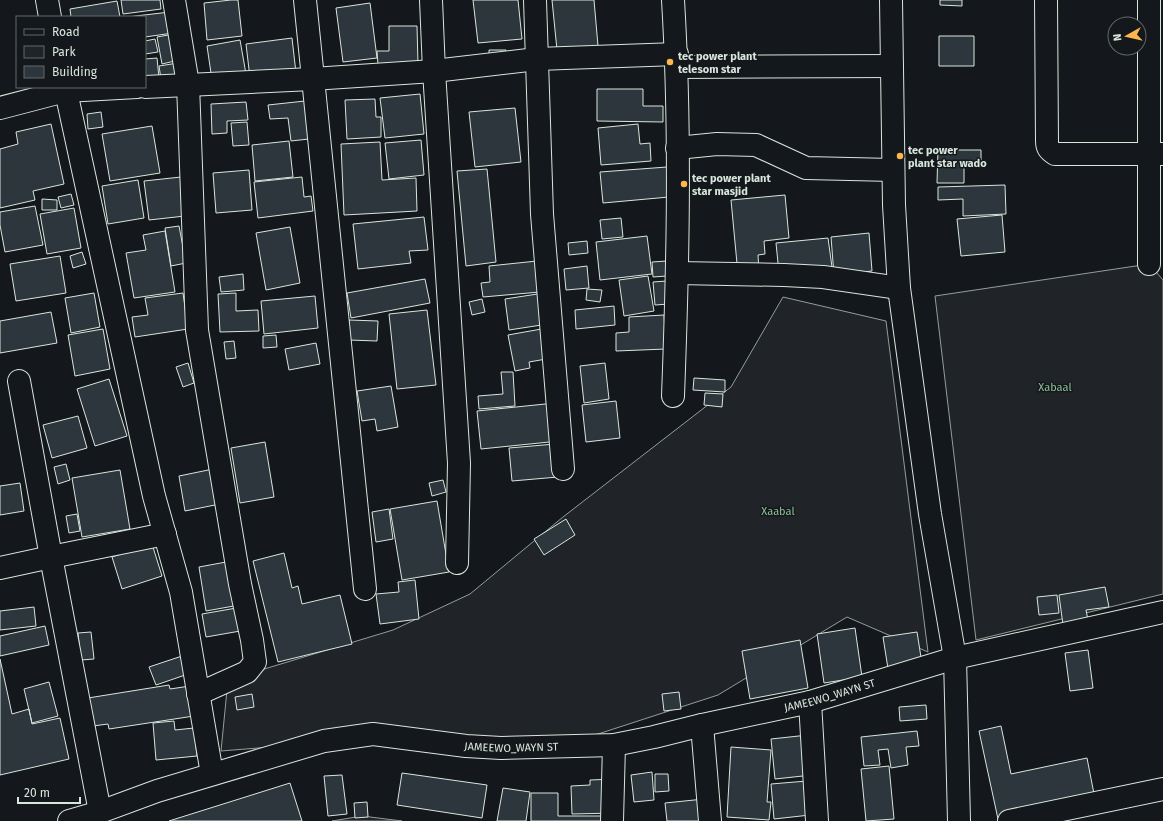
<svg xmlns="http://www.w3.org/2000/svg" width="1163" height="821" font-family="'Fira Sans',sans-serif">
	<rect width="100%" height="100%" fill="#14181c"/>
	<path fill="#202428" stroke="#939e99" d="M1149,264L1163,280V594L976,640L935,296Z
		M783,297L886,321L928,652L847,617L718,695L558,747L395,737L221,751L228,680L393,630L470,594L563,517L731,387Z
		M362,816L402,821H332Z"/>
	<path fill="#2c363c" stroke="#d8e6dc" d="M121,0H160L161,9L123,14Z
		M231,0H238L242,36L207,40L204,3Z
		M473,0H518L522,39L478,43Z
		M552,0H594L598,46L557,50Z
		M940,0H962V6L940,5Z
		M117,1L120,17H71L70,9Z
		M370,3L377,58L343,62L336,8Z
		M170,12L173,33L145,37V17H127Z
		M389,26H417L418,64L378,65L377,51H389Z
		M174,34L179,60L162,64L157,37Z
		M939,36H974V66H939Z
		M292,38L296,73L250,78L246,44Z
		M155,39L158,52L145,54V41Z
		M240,40L246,74L212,80L207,46Z
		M489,50H506V60H489Z
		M157,58L159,78L145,79V59Z
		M178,63L180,76L161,79L159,66Z
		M597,89H643V106H663V122L597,121Z
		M420,94L424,134L385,138L380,98Z
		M375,99L376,117H381V137L347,139L345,100Z
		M305,101L309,139L291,141L288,118L270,119L268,105Z
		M246,102L248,120L227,121V133L212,134L211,104Z
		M515,108L521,162L475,167L469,112Z
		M101,112L103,127L88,129L87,114Z
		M247,122L249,145L233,146L231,123Z
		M51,124L64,184L33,191L35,200L0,208V149L18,144L16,132Z
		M638,124L640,144L650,143L651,161L601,165L598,128Z
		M152,126L160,173L110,181L102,134Z
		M421,140L424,175L389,179L385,143Z
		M289,141L293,177L255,181L252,145Z
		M380,142L382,180L416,178L417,211L344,215L341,144Z
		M938,150H981V167L964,166V183H937Z
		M667,167L669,197L603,203L600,172Z
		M487,169L496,262L466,266L457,171Z
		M249,170L252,210L216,213L213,173Z
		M181,177L185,216L149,220L144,181Z
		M302,177L304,197L311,196L313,211L258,218L254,182Z
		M138,180L144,218L108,224L102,186Z
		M1005,185L1006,214L963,216V199L938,200V187Z
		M71,194L74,205L61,208L58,197Z
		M785,195L789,238L764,241L765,254L758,255L759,272L738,274L731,200Z
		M42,199L57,200V210H42Z
		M35,206L43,245L5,252L0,225V212Z
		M74,208L81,248L47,254L40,214Z
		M1002,215L1005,252L961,256L957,219Z
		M424,217L428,250L409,251L411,263L358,269L353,224Z
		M621,218L623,237L602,239L600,220Z
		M179,226L186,263L171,266L165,228Z
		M290,227L300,283L266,290L256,233Z
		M165,231L175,292L134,298L126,253L146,250L143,235Z
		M869,233L872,271L834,275L831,237Z
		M647,236L652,274L600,280L596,242Z
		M828,238L832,267L779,273L776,243Z
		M587,241L588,253L569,255L568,243Z
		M82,252L86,264L73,268L70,256Z
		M60,256L66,293L16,301L10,264Z
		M537,261L540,292L483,297L481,283L490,282L489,266Z
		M667,261V276L653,277L652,262Z
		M587,266L589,288L566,290L564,269Z
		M243,274L244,290L221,292L219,277Z
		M648,276L654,311L624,316L619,280Z
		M425,279L430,303L351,318L347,293Z
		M667,281L669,304L655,305L653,282Z
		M587,289L602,290L600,302L586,300Z
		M94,293L100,327L71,333L65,298Z
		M183,293L188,329L135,337L132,317L148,315L145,298Z
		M236,293V311L258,310L259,331L220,332L218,294Z
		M544,293L548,324L509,330L505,299Z
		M315,296L318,328L264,334L261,301Z
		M482,299L485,312L472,315L469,302Z
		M614,306L615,325L576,329L575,310Z
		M427,310L436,385L397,389L389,314Z
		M51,312L57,343L0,353V321Z
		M664,315L666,349L616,351V333L629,332V317Z
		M349,320L378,321L377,341L349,340Z
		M547,328L552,358L529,362L530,368L515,371L508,335Z
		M103,329L110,369L75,376L68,335Z
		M276,335L277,347L263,348V336Z
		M234,341L236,358L226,359L224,342Z
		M316,343L320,364L289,370L285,349Z
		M188,363L194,383L183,387L176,367Z
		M605,363L609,399L584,403L580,366Z
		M501,372H513L515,406L479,409L478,396L503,394Z
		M694,378L725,380V392L693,390Z
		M109,379L127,436L95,446L77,389Z
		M391,386L398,427L377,431L375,419L362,421L357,391Z
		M705,393L723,394L722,407L704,405Z
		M616,401L620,438L586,442L582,405Z
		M555,403L559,441L481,449L477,411Z
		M78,416L87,448L52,458L43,425Z
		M265,442L274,497L240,503L231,448Z
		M555,444L558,477L512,481L509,448Z
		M66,464L70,480L58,484L54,467Z
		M218,468L225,503L185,511L179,476Z
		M120,470L130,529L82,537L72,478Z
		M443,480L446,492L432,496L429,483Z
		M20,483L24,511L0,515V486Z
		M437,501L449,572L402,580L390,509Z
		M389,509L393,539L376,542L372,512Z
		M77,514L80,531L69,533L66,516Z
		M566,519L575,535L544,555L534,539Z
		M152,544L162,576L122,589L112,557Z
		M284,553L292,588L298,586L302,604L340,595L352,644L278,662L253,561Z
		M237,560L245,604L206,611L199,567Z
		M415,580L419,619L380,624L376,594L399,592L398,582Z
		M1105,587L1109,607L1086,610L1088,620L1063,625L1059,595Z
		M1057,595L1059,613L1039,615L1037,597Z
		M34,607L36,626L0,630V611Z
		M242,607L246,630L206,637L202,614Z
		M45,626L49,645L0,656V636Z
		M855,628L862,677L824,683L817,634Z
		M91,632L94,659L81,660L78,633Z
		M917,632L923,670L889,675L883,637Z
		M800,640L808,688L750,699L742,651Z
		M1088,650L1093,688L1070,691L1065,653Z
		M185,655L191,673L156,685L149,667Z
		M0,659L12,714L29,709L32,724L60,718L69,759L0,775Z
		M49,682L58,716L32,723L24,689Z
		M169,685L170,689L190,686L194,716L109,729L108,724L93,726L88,698Z
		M679,692L681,709L664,711L662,694Z
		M252,694L254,707L237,710L235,697Z
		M926,705L927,719L900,721L899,707Z
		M174,721L175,730L194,728L197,756L156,760L153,723Z
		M1001,726L1011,774L1087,758L1095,799L998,819L979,731Z
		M917,731L919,746L906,747L908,765L891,768L888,749L878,750L880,765L864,766L861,737Z
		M808,735L812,775L775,779L771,739Z
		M731,747L771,750L767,802H771L769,820L727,817Z
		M889,766L894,819L866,821L861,769Z
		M652,772L654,800L634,802L631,775Z
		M402,773L487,785L482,818L397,805Z
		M655,774H668L669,791L655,792Z
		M342,775L347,814L328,816L324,776Z
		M615,779L616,813L572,814L571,786L590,785V780Z
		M807,781L810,815L774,819L771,784Z
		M290,783L302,821H169Z
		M503,788L530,792L526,821H497Z
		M531,793H558V816H613V821H531Z
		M704,799L707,821H667L665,803Z
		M367,802L368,817L355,818L354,803Z"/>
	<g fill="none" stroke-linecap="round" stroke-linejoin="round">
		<g stroke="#d8e6dc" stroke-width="24">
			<g id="minor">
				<path d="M47,0L50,17"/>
				<path d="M174,0L188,84L197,330L240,584L252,640L255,662L247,672L198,694"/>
				<path d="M305,0L365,589"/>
				<path d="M431,0L434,71L459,463L457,563"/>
				<path d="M535,0L542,214L563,469"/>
				<path d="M891,0L894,205L899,288L930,514L955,658L959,821"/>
				<path d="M1046,0L1047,141C1047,148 1049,150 1055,154H1163"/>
				<path d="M1149,0V264"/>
				<path d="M677,67L892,66"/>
				<path d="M65,87L154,496L181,592L212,774"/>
				<path d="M145,87L312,79L434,71L537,59L677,54"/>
				<path d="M0,108L65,91L137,87"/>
				<path d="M677,148L717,144L756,145L806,168L893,170"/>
				<path d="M677,273L784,275L823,277L899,288"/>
				<path d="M19,381L51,557L100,812"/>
				<path d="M673,396C678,264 681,132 673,0"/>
				<path d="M0,568L51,557L165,534"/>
				<path d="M810,702L817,821"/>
				<path d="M702,725L710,821"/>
				<path id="s1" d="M69,821L100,812L157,791L324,741L373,734L466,746L501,748L614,745L654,737L702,725L810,702L955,658L1163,612"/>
				<path d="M612,821L614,745"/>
				<path d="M1009,821L1163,789"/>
			</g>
		</g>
		<use href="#minor" stroke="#14181c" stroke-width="22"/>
	</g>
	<g fill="#ffb74d" stroke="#14181c" stroke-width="1.5">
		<circle cx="670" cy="62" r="4"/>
		<circle cx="900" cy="156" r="4"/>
		<circle cx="684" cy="184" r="4"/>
	</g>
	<g text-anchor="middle" stroke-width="3" stroke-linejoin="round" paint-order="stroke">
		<g font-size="11" font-weight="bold" fill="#d8e6dc" stroke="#14181c" text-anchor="start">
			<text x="678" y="60">tec power plant<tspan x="678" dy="13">telesom star</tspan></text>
			<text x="908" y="154">tec power<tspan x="908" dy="13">plant star wado</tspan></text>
			<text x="692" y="182">tec power plant<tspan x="692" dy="13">star masjid</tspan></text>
		</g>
		<g font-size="11" fill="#8ac095" stroke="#14181c">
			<text x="1055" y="391">Xabaal</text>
			<text x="778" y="515">Xaabal</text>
		</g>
		<g font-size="11" fill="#d8e6dc" stroke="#14181c">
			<text dy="4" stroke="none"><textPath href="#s1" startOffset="780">JAMEEWO_WAYN ST</textPath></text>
			<text dy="4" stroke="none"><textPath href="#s1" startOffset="456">JAMEEWO_WAYN ST</textPath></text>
		</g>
	</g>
	<rect x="16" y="16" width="130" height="72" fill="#14181c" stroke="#626a69"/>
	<rect x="24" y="29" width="20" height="6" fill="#14181c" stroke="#626a69"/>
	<text x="52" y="36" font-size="12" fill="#d8e6dc">Road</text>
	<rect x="24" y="46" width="20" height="12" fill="#202428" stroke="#626a69"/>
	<text x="52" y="56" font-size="12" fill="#d8e6dc">Park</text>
	<rect x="24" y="66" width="20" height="12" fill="#2c363c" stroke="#626a69"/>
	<text x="52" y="76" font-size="12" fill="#d8e6dc">Building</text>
	<g transform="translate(1127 36) rotate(262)"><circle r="19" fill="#14181c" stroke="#626a69"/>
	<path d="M0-3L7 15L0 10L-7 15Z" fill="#ffb74d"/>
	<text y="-6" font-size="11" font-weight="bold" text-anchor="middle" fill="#d8e6dc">N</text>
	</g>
	<path d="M18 797v6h62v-6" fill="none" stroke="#d8e6dc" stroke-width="2"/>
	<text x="24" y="797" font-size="12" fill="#d8e6dc" stroke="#14181c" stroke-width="3" paint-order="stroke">20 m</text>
</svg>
